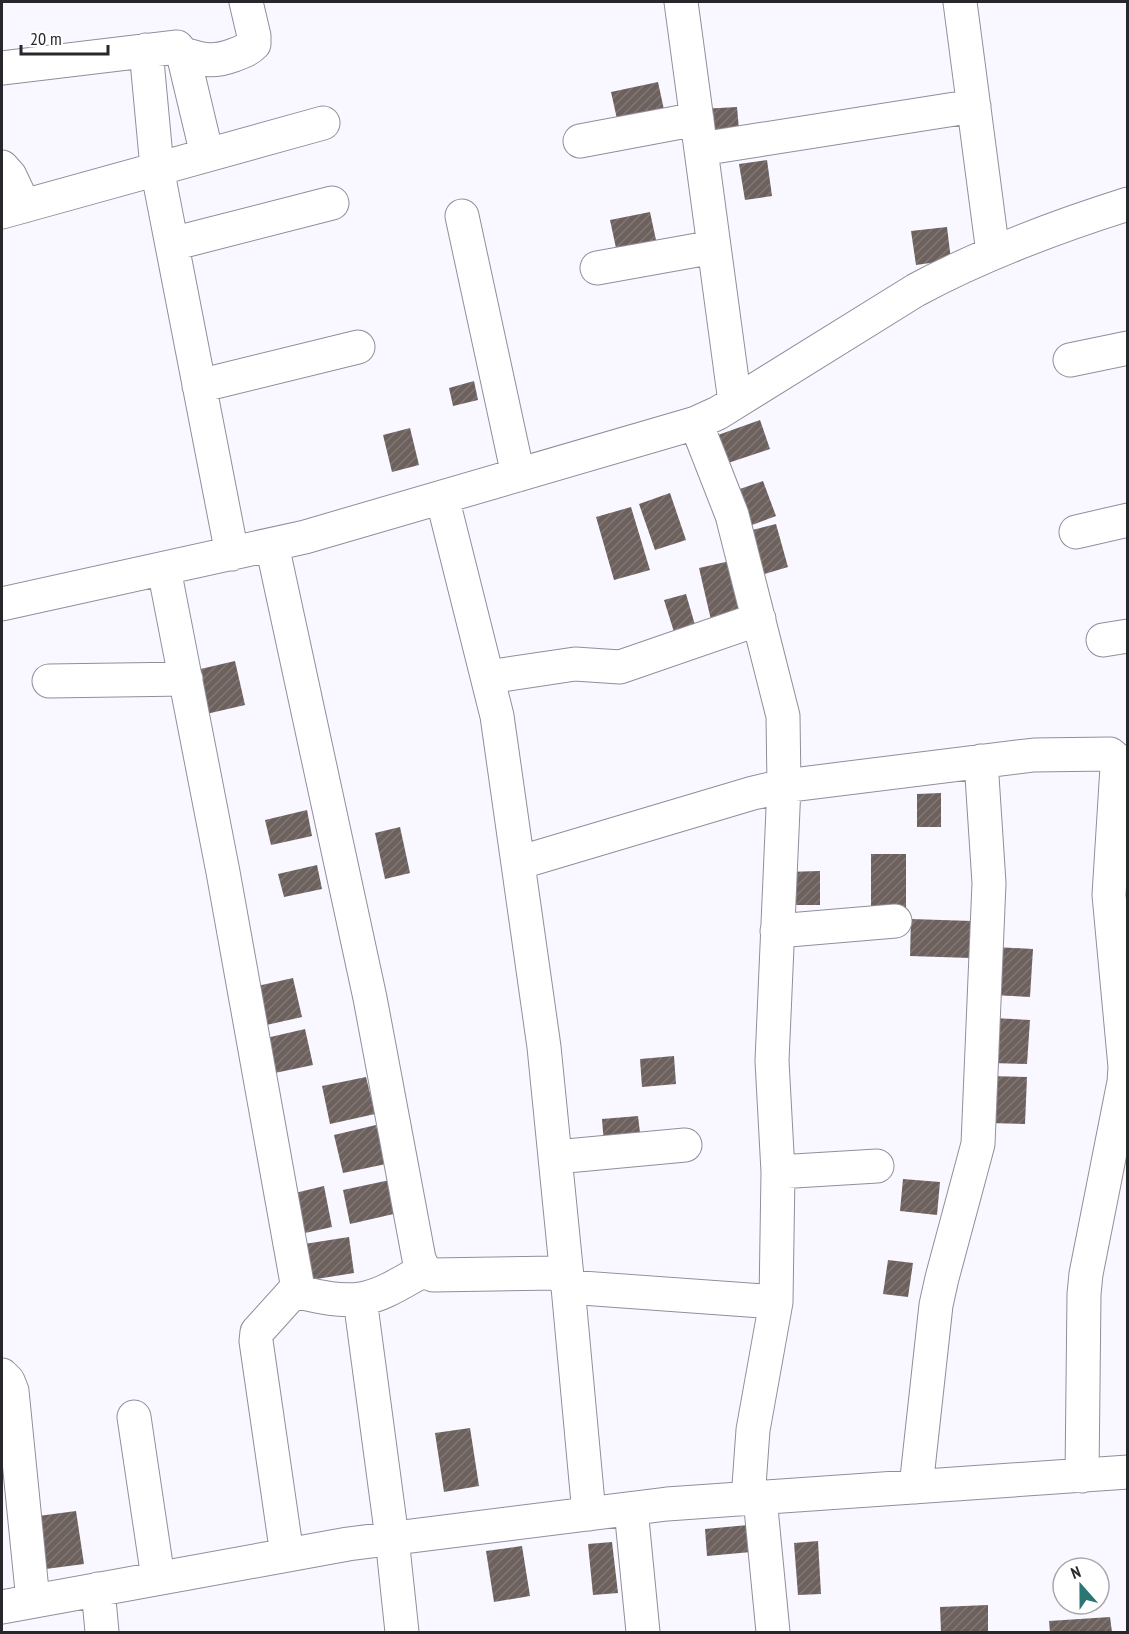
<svg xmlns="http://www.w3.org/2000/svg" width="1129" height="1634" font-family="'PT Sans Narrow',sans-serif">
	<defs>
		<pattern id="building-hatch" width="6" height="6" patternUnits="userSpaceOnUse" patternTransform="scale(1.5)"><rect width="6" height="6" fill="#6d615d"/><path d="M-1 1l2-2M0 6l6-6M5 7l2-2" fill="none" stroke="#817876"/></pattern>
	</defs>
	<rect width="100%" height="100%" fill="#f9f7ff"/>
	<path fill="url(#building-hatch)" d="M658,82L666,119L619,128L611,92Z
		M737,107L740,141L703,143L701,109Z
		M767,160L772,196L745,200L739,164Z
		M650,212L659,254L619,262L610,220Z
		M947,227L951,260L916,265L911,231Z
		M474,381L478,400L453,406L449,388Z
		M760,420L770,449L728,463L718,435Z
		M410,428L419,465L392,472L383,435Z
		M763,481L776,516L747,527L734,491Z
		M670,493L686,540L655,550L639,504Z
		M631,507L650,570L614,580L596,517Z
		M776,524L788,567L754,577L741,533Z
		M730,561L742,613L711,620L699,568Z
		M686,594L695,625L674,632L664,600Z
		M235,661L245,705L202,715L192,671Z
		M941,793V827H917V794Z
		M307,810L312,836L271,845L265,820Z
		M400,827L410,873L385,879L375,833Z
		M871,854H906V910H871Z
		M317,865L322,889L284,897L278,874Z
		M820,871V905H784V872Z
		M911,919L972,921L971,958L910,956Z
		M995,947L1033,949L1030,997L992,995Z
		M293,978L302,1017L262,1026L253,987Z
		M993,1018L1030,1020L1027,1064L991,1063Z
		M305,1029L313,1065L270,1074L262,1039Z
		M674,1056L676,1084L642,1087L640,1059Z
		M988,1076L1027,1077L1025,1124L988,1123Z
		M366,1077L375,1114L330,1124L322,1086Z
		M638,1116L641,1141L604,1145L602,1119Z
		M376,1125L386,1164L343,1173L334,1135Z
		M903,1179L940,1182L937,1215L900,1211Z
		M390,1180L398,1213L350,1224L343,1190Z
		M324,1186L332,1227L305,1233L295,1193Z
		M349,1237L354,1273L304,1281L298,1245Z
		M888,1260L913,1263L908,1297L883,1294Z
		M470,1428L479,1486L444,1492L435,1433Z
		M76,1511L84,1564L38,1570L31,1517Z
		M748,1525L751,1552L707,1556L705,1529Z
		M818,1541L821,1594L798,1595L794,1543Z
		M612,1542L618,1593L593,1595L588,1544Z
		M522,1546L530,1596L494,1602L486,1551Z
		M988,1605V1632H941L940,1607Z
		M1110,1617L1112,1632H1050L1049,1621Z"/>
	<g fill="none" stroke-linecap="round" stroke-linejoin="round">
		<g stroke="#918e9a" stroke-width="35">
			<path id="minor" d="M681,2L735,402
				M960,2L993,253
				M146,50L157,168L232,554
				M183,54C204,60 212,63 234,55C242,52 248,50 254,44V36L246,2
				M2,68L177,47L183,54L207,155
				M580,141L697,119
				M701,149L974,106
				M2,167L10,176L24,206
				M2,212L323,123
				M462,216L518,475
				M172,244L332,203
				M597,268L714,247
				M1070,360L1128,348
				M199,386L358,347
				M696,423L732,515L783,716L784,786L772,1061L778,1172L776,1302L753,1430L748,1499
				M442,497L497,716L544,1047L568,1287L776,1302
				M1076,532L1128,520
				M272,545L370,998L419,1259L424,1270L433,1275L556,1273L564,1277L568,1287L589,1514
				M164,569L223,872L297,1283L294,1291L257,1332L256,1341L287,1555
				M2,604L305,537L696,423L718,413L916,290C983,254 1055,227 1128,204
				M1103,640L1128,636
				M488,677L575,664L620,667L759,619
				M49,681L186,679
				M518,863L753,793L784,786L1034,755L1110,754L1116,759L1117,767L1109,895L1125,1067L1124,1082L1086,1274L1084,1294L1082,1476
				M777,931L895,921
				M556,1157L685,1145
				M778,1172L877,1166
				M294,1291C316,1296 338,1302 360,1299C382,1296 404,1281 424,1270
				M360,1299L392,1538L402,1632
				M2,1375L8,1381L12,1391L33,1601
				M134,1417L158,1578
				M916,1487L936,1305L942,1278L978,1144L989,883L981,761
				M760,1498L773,1632
				M631,1509L643,1632
				M98,1589L102,1632
				M2,1607L348,1544L667,1504L1128,1472"/>
		</g>
		<use href="#minor" stroke="#fff" stroke-width="33"/>
	</g>
	<rect width="1129" height="1634" fill="none" stroke="#28272c" stroke-width="6"/>
	<g transform="translate(1081 1586) rotate(339)"><circle r="28" fill="#ffffff" stroke="#a9a9ab" stroke-width="1.5"/>
	<path d="M0-4.5L10 22L0 15L-10 22Z" fill="#2b7572"/>
	<text y="-9" font-size="16" font-weight="bold" text-anchor="middle" fill="#28272c">N</text>
	</g>
	<path d="M21 45v9h87v-9" fill="none" stroke="#28272c" stroke-width="3"/>
	<text x="30" y="45" font-size="18" fill="#28272c" stroke="#ffffff" stroke-width="4.5" paint-order="stroke">20 m</text>
</svg>
